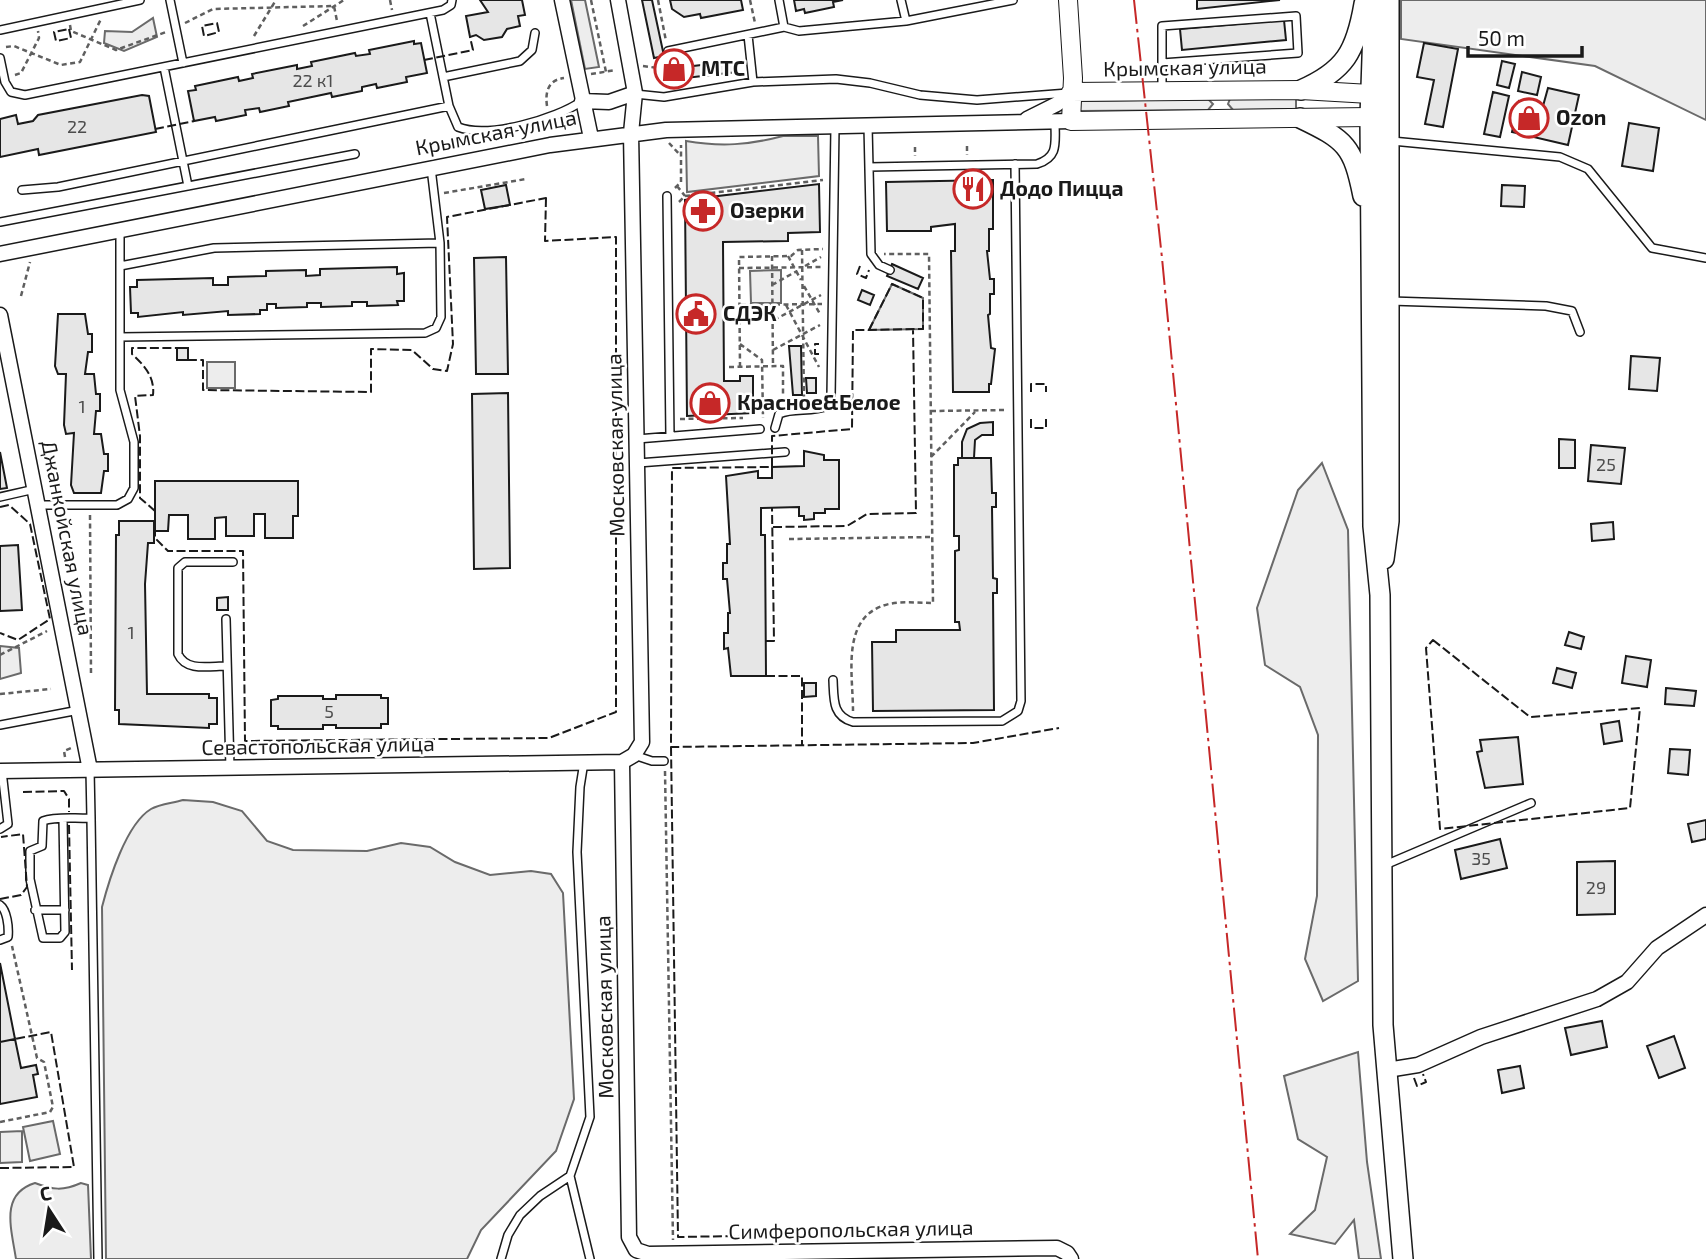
<svg xmlns="http://www.w3.org/2000/svg" width="1706" height="1259" font-family="'Exo 2',sans-serif">
	<rect width="100%" height="100%" fill="#fff"/>
	<path fill="#ededed" stroke="#6a6a6a" stroke-width="2" d="M571,0H585L599,67L585,69Z
		M1401,0H1706V120L1595,66L1401,39Z
		M153,18L157,37L124,51L104,43L105,31L132,32Z
		M1296,97V109L1233,110L1228,104L1230,99Z
		M1208,99L1213,104L1208,110L1078,111V101H1081Z
		M783,136H818L819,176L687,192L686,141C721,147 749,145 783,136Z
		M781,270V303H751L750,271Z
		M892,284L923,298V329L869,330Z
		M207,362H235V388H207Z
		M1322,463L1348,530L1358,981L1323,1001L1305,959L1317,896L1318,735L1300,687L1265,665L1257,608L1298,490Z
		M0,646L19,648L21,673L0,679Z
		M183,800L213,802L242,811L267,841L293,850L367,851L401,843L430,847L455,862L490,875L531,871L551,874L563,893L574,1099L556,1151L481,1230L467,1259H106L102,907C109,880 126,824 151,809C159,804 173,803 183,800Z
		M1358,1052L1367,1162L1381,1259H1359L1354,1220L1335,1244L1290,1234L1315,1210L1327,1157L1298,1139L1284,1076Z
		M53,1121L60,1154L30,1161L23,1127Z
		M22,1131V1162L0,1163V1132Z
		M35,1183C53,1190 63,1191 81,1183L88,1185L91,1259H16C11,1227 0,1194 35,1183Z"/>
	<path fill="#e6e6e6" stroke="#1a1a1a" stroke-width="2" d="M480,0H522L525,15L518,16L520,26L507,29L502,37L484,40L476,35L470,37L466,16L488,12Z
		M642,0H652L664,56L654,58Z
		M670,0H741L743,10L701,18L700,14L684,17L672,9Z
		M794,0H843L833,2L834,7L805,13L804,9L796,11Z
		M1197,0H1280L1197,9Z
		M1284,20L1286,40L1182,50L1180,29Z
		M414,41V44L421,43L427,73L406,77L407,82L377,88L376,84L362,87V91L332,97L331,93L288,102L289,106L260,112L259,108L245,110L246,115L216,121L215,117L194,121L188,91L196,90L195,86L238,77L239,81L253,78L252,74L297,65V69L312,66L311,62L355,53L356,56L370,54L369,50Z
		M1424,43L1458,49L1443,127L1425,124L1434,80L1417,77Z
		M735,61L736,72L669,80L668,69Z
		M1502,61L1515,64L1509,88L1497,85Z
		M1522,72L1541,77L1537,95L1518,91Z
		M1548,88L1579,95L1568,145L1512,132L1519,101L1543,106Z
		M1493,92L1509,96L1500,137L1484,134Z
		M142,95L149,96L156,132L39,155L38,149L0,157V119L16,115L18,124L33,121L38,115Z
		M1629,123L1659,128L1653,171L1622,166Z
		M993,180V229H989V251H987L990,279H994V294H990V314L988,315L991,348L995,349L991,384H989V392H953L951,251H955V224L931,227V231H887L886,182Z
		M819,184L820,232L788,233V241L723,242L724,381H740V376H753V413L687,416L685,200Z
		M506,185L510,205L485,209L481,190Z
		M1502,185L1525,186L1524,207L1501,206Z
		M506,257L508,374H476L474,258Z
		M892,264L923,278L918,289L887,276Z
		M397,267V274L404,273V301H397L398,305L367,306V302H352V306L321,307V303H307V307L276,308V304H267V310H260V314L228,315V311L183,315V312L138,317V313H131L130,287H137V280L213,278V285H228V277L266,276V271L306,270V276L320,275V269Z
		M862,290L874,295L870,305L858,300Z
		M58,314H85L88,334H92V352H88L85,374H94L96,394H100V411H96L94,434H101L104,454H108V471H104L101,493H74L71,485L74,433L66,434L64,425L66,374H58L55,366Z
		M789,346H801L802,395H793Z
		M177,348H188V360H177Z
		M1631,356L1660,358L1657,391L1629,389Z
		M806,378H816V393H807Z
		M508,393L510,568L474,569L472,394Z
		M993,422V435H982L975,440L974,458H962V442L967,429L980,423Z
		M1559,439L1575,440V468H1559Z
		M1591,445L1625,448L1621,484L1588,481Z
		M804,451L824,455V460H839V509H825V513H814V519L804,520V516H799V507L761,508V535H765L766,676H731L728,648L724,649V633H728V613H730L727,579H723V563H727V544H730L726,476L758,471V478H772V467L804,466Z
		M0,452L7,488L0,489Z
		M958,458H991L992,493H996V507H992L993,578L997,579V593H993L994,710L873,711L872,642H896V630H960L959,622H955V551L959,550V536H954V465H958Z
		M155,481H298V516H293V538H265V514H254V536H226V517L215,518V539H188V515H169L168,531H155Z
		M119,521H154V543H148L145,584L147,694H209V698H217V724H209V728L119,724V710H115L116,535H119Z
		M1613,522L1614,539L1592,541L1591,524Z
		M18,545L22,610L0,611V546Z
		M228,597V610H217V598Z
		M1569,632L1584,637L1581,649L1565,645Z
		M1626,656L1651,660L1647,687L1622,683Z
		M1557,668L1576,673L1572,688L1553,683Z
		M804,683H816V696L804,697Z
		M1666,688L1696,691L1694,706L1665,704Z
		M336,695H381V698H388V724H381V728H336V725H323V729H278V726H271V700L278,699V696H323V699H336Z
		M1619,721L1622,741L1604,744L1601,724Z
		M1518,737L1523,784L1485,788L1477,752L1482,751L1480,740Z
		M1670,749L1690,750L1688,775L1668,773Z
		M1706,820V839L1692,842L1688,824Z
		M1500,839L1507,868L1461,879L1455,850Z
		M1615,861V914L1577,915V862Z
		M0,963L15,1039L0,1042Z
		M1602,1021L1607,1047L1571,1055L1565,1028Z
		M1674,1036L1685,1068L1659,1078L1647,1046Z
		M15,1039L21,1068L36,1065L38,1074L33,1075L37,1097L0,1104V1042Z
		M1520,1066L1524,1088L1502,1093L1498,1070Z"/>
	<g fill="none" stroke-linecap="round" stroke-linejoin="round">
		<g stroke="#1a1a1a" stroke-width="10">
			<path id="service" d="M170,0L183,63
				M779,0L784,27L799,31L906,21L1013,0
				M901,0L906,21
				M430,13L449,106L458,127C488,139 556,119 582,101
				M0,30L140,0
				M748,35L753,82
				M668,51L784,27
				M0,58L5,82L11,92L25,95L443,10L451,5L452,0
				M1162,63L1298,53L1296,16L1162,26V90
				M164,67L188,186
				M443,77L520,61L532,50L535,33
				M635,94L664,97L753,82L836,79L870,83L920,95L977,100L1068,93
				M868,126L871,254L879,265L890,270
				M1392,141L1560,157L1588,169L1652,248L1706,258
				M869,167L1037,164C1059,157 1055,143 1055,122
				M22,190L58,187L449,106
				M667,196L670,436
				M0,222L355,154
				M120,266L214,248L440,243
				M1390,301L1546,306L1572,311L1580,332
				M120,337L425,333L436,328L441,317L440,243L431,168
				M775,428L779,414C794,407 812,413 827,406L831,397L835,127
				M637,439L760,429
				M638,463L785,452
				M0,497L35,489
				M39,505H117L128,499L134,488V442L120,390V230
				M226,619L230,768
				M226,666C210,666 186,672 178,654V568L185,562H233
				M833,680C834,699 832,716 853,722L1002,721L1018,711L1021,701L1015,164
				M0,725L79,710
				M634,755L652,761H664
				M91,818L98,1259
				M63,819L65,932L60,938H43L30,879V851L42,846L43,821C57,816 76,819 91,818L90,770
				M0,829L8,824L2,771
				M1385,865L1531,803
				M0,905C7,910 9,927 8,937L0,940
				M35,910H65
				M570,1176L590,1259
				M501,1259L508,1235L520,1215L540,1196L570,1176L590,1117L577,852L580,787L584,762"/>
		</g>
		<g stroke="#1a1a1a" stroke-width="17">
			<path id="minor" d="M562,0L591,138
				M582,101L609,102L635,93
				M1027,119L1057,104L1071,92
				M0,254L550,145L666,130L1071,121
				M0,315L90,770
				M622,762L629,1237L636,1250L648,1254L1057,1248L1067,1253L1071,1259
				M0,771L622,762L634,755L642,742L631,133L635,93L618,0
				M1387,1070L1418,1065L1481,1037L1597,999L1627,982L1657,948L1706,915"/>
		</g>
		<g stroke="#1a1a1a" stroke-width="20">
			<path id="tertiary" d="M1068,0L1073,78L1071,121L1370,117
				M1071,92L1301,90L1370,94"/>
		</g>
		<g stroke="#1a1a1a" stroke-width="22">
			<path id="secondary" d="M1374,0L1370,117L1373,526L1380,595L1383,1025L1403,1259
				M1301,90C1345,71 1356,51 1364,4
				M1300,118C1346,140 1353,146 1363,196
				M1384,559L1389,521V0"/>
		</g>
		<path stroke="#5f5f5f" stroke-width="2.5" stroke-dasharray="5 3.5" stroke-linecap="butt" d="M390,0L392,10
			M591,0L606,72
			M658,0L666,41
			M750,0L755,23
			M185,23L213,9L334,6L337,21
			M70,25L71,31L116,50L166,32
			M303,26L344,0
			M254,36L276,0
			M6,47L14,46L61,65L80,62L101,19
			M643,66L658,68L663,73L665,86
			M591,74L616,70
			M15,75L21,73L39,38L38,31
			M547,106C545,92 548,80 564,78
			M669,143L681,156
			M967,146V155
			M915,147V156
			M677,186L685,196
			M675,188L681,182V145
			M444,193L526,179
			M679,202L685,196L823,180
			M802,250L804,400
			M772,256L773,366
			M788,256L801,280
			M805,266L821,257
			M739,268L823,267
			M772,285L797,271
			M804,286L820,314
			M21,296L30,262
			M741,305L822,304
			M786,305L819,367
			M774,320L821,295
			M740,344L762,360L763,418
			M773,350L820,325
			M729,367L783,366V400
			M740,367L739,257L791,256L798,250L823,249
			M762,402H777
			M931,411L1007,410
			M680,419L743,418
			M931,457L975,412
			M90,515L91,675
			M789,539L932,537
			M0,655L47,631
			M0,694L51,689
			M853,711C853,673 840,615 889,604C903,601 919,603 933,603L929,254H884
			M65,757L64,751L71,748
			M665,771L673,1240
			M0,1122L50,1112L53,1107L44,1062L37,1058L12,946"/>
		<use href="#service" stroke="#fff" stroke-width="7"/>
		<use href="#minor" stroke="#fff" stroke-width="14"/>
		<use href="#tertiary" stroke="#fff" stroke-width="18"/>
		<use href="#secondary" stroke="#fff" stroke-width="19"/>
		<path stroke="#1a1a1a" stroke-width="2" stroke-dasharray="9 3.5" stroke-linecap="butt" d="M217,23L219,32L204,36L202,26Z
			M69,29L71,38L56,41L54,32Z
			M424,60L473,50L470,37
			M155,129L194,121
			M546,198L545,241L616,237V712L549,738L245,741L243,551H168L155,538V511L140,498V436L135,396L153,395C155,377 144,365 132,354V348H177V360H203V390L371,392V349L412,350L433,369L447,371L453,344L447,217Z
			M860,266L857,274L866,278L869,270
			M869,330L892,284L923,298V329C900,329 876,330 853,330L852,429L772,436V467L672,468L671,747L973,743L1059,728
			M819,354H815V344H819
			M1031,392V384H1046V392
			M1031,419V428H1046V419
			M0,507L9,505L30,524L50,619L18,640L0,633
			M773,527L847,526L867,514L916,513L913,329
			M1433,640L1530,717L1640,708L1630,808L1440,829L1426,648Z
			M766,641H774L772,508
			M766,676H802V745
			M671,747L678,1237L790,1235
			M23,792L64,791L69,799V812
			M69,825L72,970
			M0,899L21,895L27,887L23,834L1,837
			M1414,1078L1417,1086L1426,1082L1423,1074
			M0,1168L74,1167L51,1032L15,1039"/>
		<path stroke="#c62828" stroke-width="2" stroke-dasharray="24 5 3.5 5" stroke-linecap="butt" d="M1134,0L1162,258L1258,1259"/>
	</g>
	<defs>
		<g id="shop-ring" transform="scale(2.0125)"><circle r="9.5" fill="#fff" stroke="#c62828" stroke-width="1.5"/><path d="M-5-2.5h2.3a2.7 3.5 0 0 1 5.4 0H5L5.5 6h-11ZM-1.5-2.5h3a1.5 2.3 0 0 0-3 0Z" fill="#c62828"/></g>
		<g id="restaurant-ring" transform="scale(2.0125)"><circle r="9.5" fill="#fff" stroke="#c62828" stroke-width="1.5"/><path d="M-5-6h1v4h1v-4h1v4h1v-4h1v5L-1.5 .5V6h-2V.5L-5-1ZM5-6V6H3V1.5H1.5Q1.5-4 5-6Z" fill="#c62828"/></g>
		<g id="pharmacy-ring" transform="scale(2.0125)"><circle r="9.5" fill="#fff" stroke="#c62828" stroke-width="1.5"/><path d="M-2-6h4v4h4v4h-4v4h-4v-4h-4v-4h4Z" fill="#c62828"/></g>
		<g id="civic-ring" transform="scale(2.0125)"><circle r="9.5" fill="#fff" stroke="#c62828" stroke-width="1.5"/><path d="M-.6-6.5H3V-4.5H.6V-3L4-1V1h2V6H-6V1h2V-1L-.6-3ZM-1.2 2.5V6h2.4V2.5Z" fill="#c62828"/></g>
	</defs>
	<g fill-rule="evenodd">
		<use href="#shop-ring" x="674" y="69"/>
		<use href="#shop-ring" x="1529" y="118"/>
		<use href="#restaurant-ring" x="973" y="189"/>
		<use href="#pharmacy-ring" x="703" y="211"/>
		<use href="#civic-ring" x="696" y="314"/>
		<use href="#shop-ring" x="710" y="403"/>
	</g>
	<g text-anchor="middle" stroke-width="5" stroke-linejoin="round" paint-order="stroke">
		<g font-size="18" fill="#4d4d4d">
			<text x="313" y="87">22 к1</text>
			<text x="77" y="133">22</text>
			<text x="82" y="413">1</text>
			<text x="1606" y="471">25</text>
			<text x="131" y="639">1</text>
			<text x="329" y="718">5</text>
			<text x="1481" y="865">35</text>
			<text x="1596" y="894">29</text>
		</g>
		<g font-size="21" fill="#1a1a1a" stroke="#fff">
			<text transform="translate(1185 68) rotate(-1)" y="7">Крымская улица</text>
			<text transform="translate(496 133) rotate(-11)" y="7">Крымская улица</text>
			<text transform="translate(616 445) rotate(-91)" y="7">Московская улица</text>
			<text transform="translate(67 538) rotate(79)" y="7">Джанкойская улица</text>
			<text transform="translate(318 746) rotate(-1)" y="7">Севастопольская улица</text>
			<text transform="translate(605 1007) rotate(-91)" y="7">Московская улица</text>
			<text transform="translate(851 1230) rotate(-1)" y="7">Симферопольская улица</text>
		</g>
		<g font-size="21" font-weight="bold" fill="#1a1a1a" stroke="#fff" text-anchor="start">
			<text x="701" y="76">МТС</text>
			<text x="1556" y="125">Ozon</text>
			<text x="1000" y="196">Додо Пицца</text>
			<text x="730" y="218">Озерки</text>
			<text x="723" y="321">СДЭК</text>
			<text x="737" y="410">Красное&amp;Белое</text>
		</g>
	</g>
	<g transform="translate(49 1210) rotate(348)" stroke="#ffffff" stroke-width="5" paint-order="stroke">
	<path d="M0-5L12 26L0 18L-12 26Z" fill="#1a1a1a"/>
	<text y="-10" font-size="19" font-weight="bold" text-anchor="middle" fill="#1a1a1a">С</text>
	</g>
	<path d="M1468 46v10h114v-10" fill="none" stroke="#1a1a1a" stroke-width="3.5"/>
	<text x="1478" y="46" font-size="21" fill="#1a1a1a" stroke="#ffffff" stroke-width="5" paint-order="stroke">50 m</text>
</svg>
